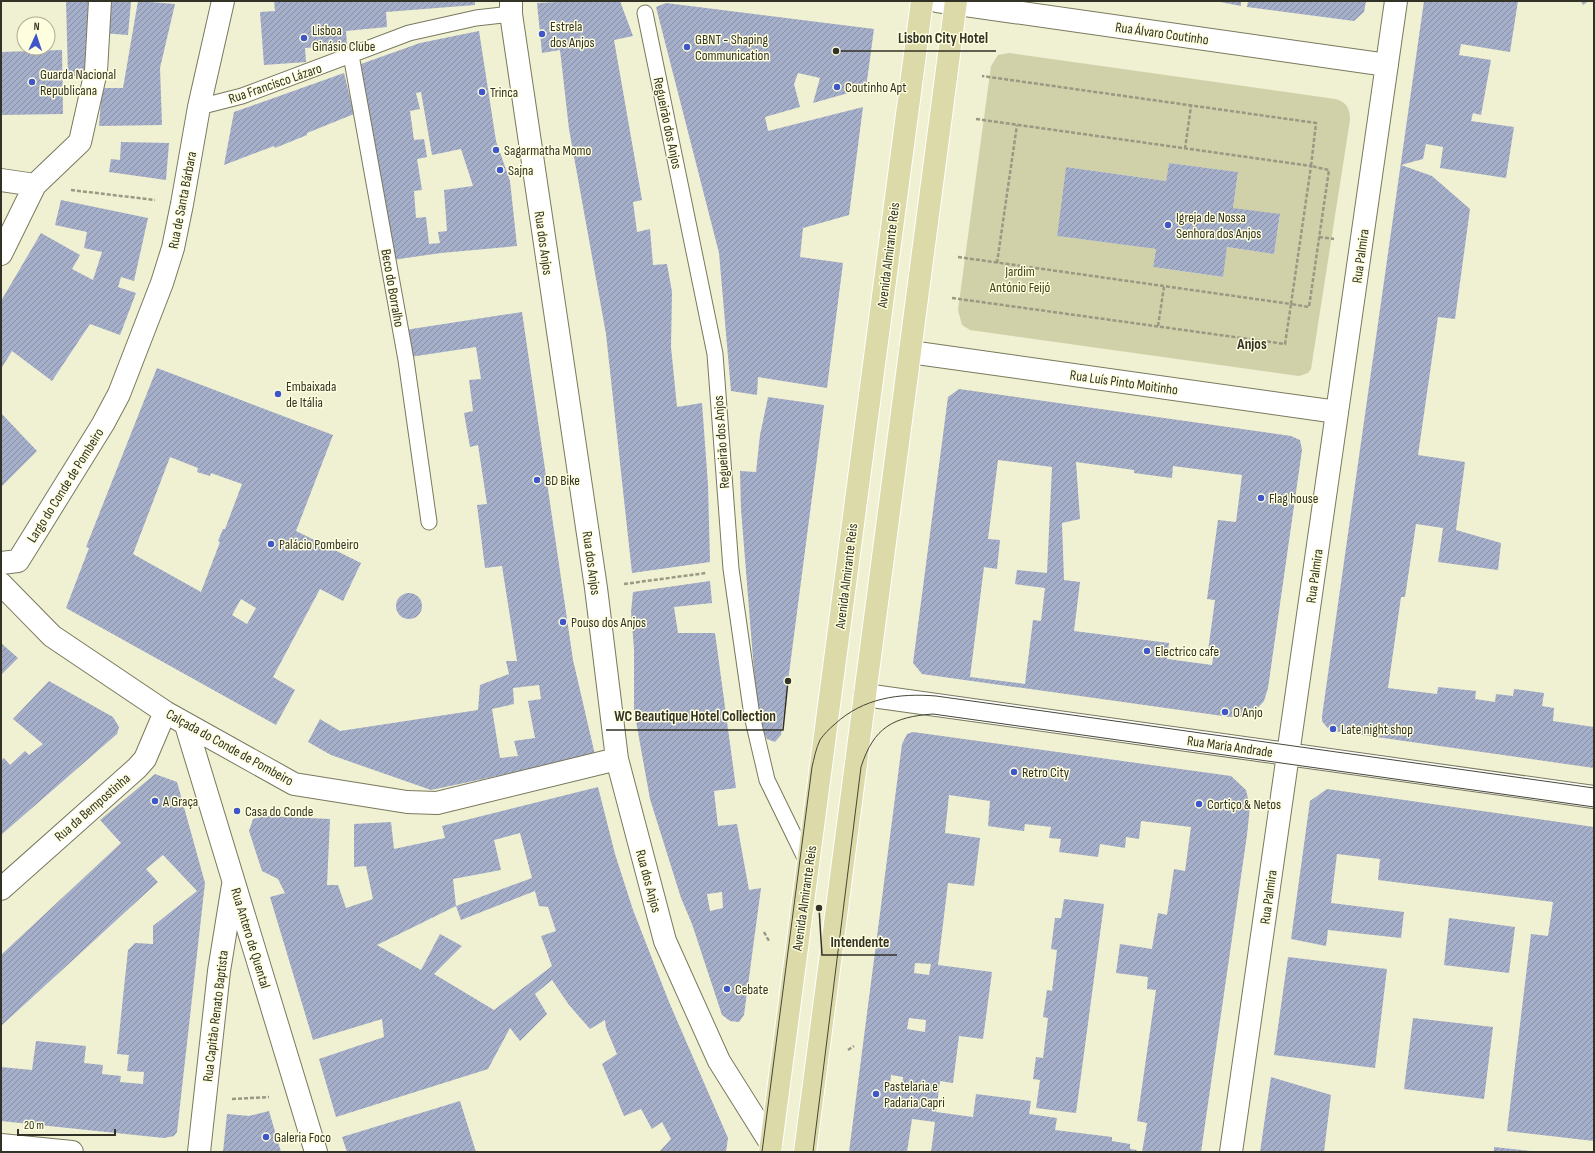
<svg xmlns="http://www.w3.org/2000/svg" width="1595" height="1153" font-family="'Sofia Sans Condensed',sans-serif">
	<defs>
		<pattern id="building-hatch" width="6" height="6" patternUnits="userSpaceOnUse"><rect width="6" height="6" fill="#a5afca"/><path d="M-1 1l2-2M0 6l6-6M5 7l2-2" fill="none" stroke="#878fa4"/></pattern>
	</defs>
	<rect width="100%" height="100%" fill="#f0f0d2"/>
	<path fill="#d0d0a9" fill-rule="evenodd" d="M1009,53L1335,99C1347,102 1350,109 1350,120L1311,369L1308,373L1299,376L970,330L962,325L958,310L991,66L998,55ZM1169,163L1238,172L1233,208L1280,215L1274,254L1227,247L1222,277L1153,267L1156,249L1057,236L1066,167L1166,181Z"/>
	<path fill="url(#building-hatch)" fill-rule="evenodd" d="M66,1H92L88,76H68Z
		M104,1L131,2L128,35L102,33Z
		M138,1L175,4L160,68L162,125L99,126L102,88H123Z
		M274,1H475V5L386,12L387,27L346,31L347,45L305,48L306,62L264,65L260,12L275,11Z
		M577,1H620L633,36L614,40L642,200L633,202L637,232L650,229L653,265L667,264L672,292L671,347L677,407L702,403L708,485L710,562L632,573L606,334L569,129L560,50L542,53L537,3Z
		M1215,1H1241V6Z
		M1248,1H1366L1364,12L1354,21L1247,7Z
		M1424,1H1518L1510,52L1461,44L1459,55L1491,60L1481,115L1473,113L1471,121L1514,127L1506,178L1440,168L1443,147L1426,144L1423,159L1401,165L1432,176L1470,209L1455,319L1438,317L1418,455L1465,462L1456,530L1501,543L1498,570L1438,562L1443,528L1416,524L1405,597H1401L1388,688L1437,694L1438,687L1476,691L1475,699L1495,702L1496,694L1513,696L1514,689L1544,693L1542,706L1554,708L1553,721L1594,727V768L1334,731L1329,730L1322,721V716Z
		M1581,1H1589L1583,5Z
		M666,3L874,29L866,88L813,103L820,78L798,73L794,84L800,107L765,117L768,131L863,107L849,215L803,228L800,257L843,263L827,388L758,377L757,395L731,391L719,253L656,7Z
		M479,31L496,141L510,181L517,246L441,253L392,260L361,64L420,43ZM421,92L432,155L461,149L473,186L444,190L447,231L438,232L440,243L429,244L426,217L416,218L414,191L422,190L417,159L427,157L424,139L414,140L410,111L420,109L416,93Z
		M62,50L63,114L1,115V52Z
		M344,73L354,114L307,133V135L275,148L274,146L224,165L234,112Z
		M121,142L169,143L166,180L109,172L111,159L120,160Z
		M1169,163L1238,172L1233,208L1280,214L1274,254L1227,247L1223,277L1153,267L1156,249L1057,236L1066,167L1166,181Z
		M61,200L148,218L134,281L121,277L118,287L136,293L120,335L90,324L52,381L12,351L1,369V301L41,233L80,255L72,269L93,280L102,252L84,248L87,232L55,225Z
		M522,312L573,660L595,755L431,790L331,755L308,742L320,719L340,731L478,710L480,685L509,674L506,661H517L502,566L485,568L477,505L487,504L478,445L470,447L464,413L473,411L469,380L481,379L476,347L410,357L405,330ZM539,685L541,699L528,701L535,738L514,741L518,756L500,758L492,709L514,704L513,688Z
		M157,368L333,435L296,531L361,563L343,601L320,589L273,677L295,690L276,725L66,608L89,548L86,547ZM170,457L198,468L197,472L210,476L211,473L242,484L225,529H223L218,541L220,542L201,592L133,554ZM241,599L256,608L247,624L232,615Z
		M959,389L1291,436L1300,440L1302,450L1268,688L1264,701L1255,711L1243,716L1230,717L922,674L913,663L948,397ZM998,460L1052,467L1047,573L1017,570L1015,584L1045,588L1041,621L1033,620L1025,684L970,677L984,567L997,569L1000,540L988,539ZM1076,462L1134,470V473L1172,478L1173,466L1242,475L1236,522L1218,520L1207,599L1215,600L1208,651L1214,652L1212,665L1167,659L1169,643L1074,631L1080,582L1064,580L1062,523L1080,519Z
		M768,397L824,405L781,735L775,742L767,739L763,730L756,696L741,509L740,471L756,472L760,435Z
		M1,413L37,451L1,487Z
		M710,581L712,603L674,607L678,633H715L736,788L714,791L718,826L737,824L749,890L761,888L744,1015L739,1022L730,1021L722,1015L692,924L681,898L650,799L634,710V649L631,612L633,592ZM722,892L723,908L710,911L707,894Z
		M396 606a13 13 0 1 1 26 0a13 13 0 1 1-26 0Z
		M1,643L18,658L1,675Z
		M49,681L113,717L119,727L117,734L1,835V761L4,758L10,765L25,751L29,755L43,744L13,719Z
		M913,732L1231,776L1246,790L1250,807L1247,835L1201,1152H1142L1147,1123L1137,1121L1156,990L1147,989L1148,977L1116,973L1120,944L1152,949L1158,913L1167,915L1174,869L1185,871L1191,827L1141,821L1139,839L1126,837L1125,848L1100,844L1098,857L1059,852L1061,839L1049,838L1051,827L1025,824L1024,831L988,826L990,801L949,795L945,833L980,838L974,886L948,883L938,965L992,972L983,1039L959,1036L953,1083L940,1081L936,1112L973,1117L976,1094L1031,1101L1029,1114L1057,1118L1055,1130L1112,1137V1141L1130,1144V1149L1137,1150L1136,1152H931L935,1122L912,1119L907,1152H849L902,744L907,734ZM915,963L931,964L929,975L914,973ZM909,1018L926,1020L925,1032L907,1029ZM891,1075L903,1077L902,1086L890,1084Z
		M155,774L177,782L205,883L177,1132L174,1136L164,1138L1,1121V1067L32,1070L36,1041L86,1046L84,1063L103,1065L102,1074L121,1076L120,1082L143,1084L144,1072L127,1071L129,1055L117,1054L128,950L135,943L153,944V926L197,891L163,855L146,869L158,882L1,1026V955L121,843L100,820Z
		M598,787L615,854L633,910L669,1002L728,1138L726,1152H659L671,1139L662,1122L652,1129L641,1109L624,1116L602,1064L617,1054L606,1028L605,1020L590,1029L569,1005L552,980L535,994L547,1014L520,1041L510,1028L488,1069L336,1117L319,1059L384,1037L382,1019L313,1040L270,897L285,893L278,879L262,871L249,831L253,819L264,816L330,819L327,885H338L346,908L373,899L366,866L354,867V824L391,822L394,849L445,838L442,826ZM520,833L532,878L456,906L461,920L535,891L539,906L548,907L556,931L541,936L552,966L494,1010L434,974L462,946L440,934L421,970L377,945L456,906L453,879L501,870L494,840Z
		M1327,789L1594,827V1141L1507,1131L1531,934L1548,936L1553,902L1378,880L1380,859L1337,854L1331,903L1404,912L1401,938L1328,930L1326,946L1291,939L1310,801Z
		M1064,899L1104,904L1076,1113L1036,1108L1040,1080L1033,1079L1036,1057L1043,1058L1048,1018L1043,1017L1047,990L1052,991L1057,950L1051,949L1055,918H1061Z
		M1449,918L1515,927L1509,973L1444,965Z
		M1288,957L1387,969L1375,1068L1274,1055Z
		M1413,1018L1493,1027L1484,1099L1404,1089Z
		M1271,1077L1331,1095L1324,1152H1260Z
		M460,1101L476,1152H347L342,1137Z
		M269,1111L281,1152H223L227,1114L249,1116Z
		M1494,1147L1530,1151V1152H1494Z"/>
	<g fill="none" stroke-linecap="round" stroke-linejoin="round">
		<g stroke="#79795e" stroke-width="17">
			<path id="service" d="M645,13L715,354L731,569L752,716L767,780L807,862
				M351,55L406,360L429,522
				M199,107L242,96L409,33L476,18L511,14"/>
		</g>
		<g stroke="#79795e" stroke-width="24">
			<path id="minor" d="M511,1V14L596,588L617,759L665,941L719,1061L771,1144
				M937,1L1387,65
				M1,180L35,185
				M1,254L35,185L80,142L96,71L100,1
				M910,352L1337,412
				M1,563L18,561L103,424L119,394L162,283L173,248L182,204L199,107L223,1
				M1,584L52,636L165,712L294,784L407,802L437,803L617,759
				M865,695L1594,797
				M186,725L316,1152
				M1,889L137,768L145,759L165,712
				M1,1145L72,1152
				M199,1152L219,971L233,885
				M1231,1152L1396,1"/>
		</g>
		<g stroke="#fff" stroke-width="24">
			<path id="primary" d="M770,1152L922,1
				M805,1152L956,1"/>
		</g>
		<path stroke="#999983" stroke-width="2.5" stroke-dasharray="4 2" stroke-linecap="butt" d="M1185,149L1191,106
			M71,190L155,200
			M1319,237L1334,239
			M958,257L1291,304L1311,166L976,119
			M997,263L1017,125
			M952,298L1285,344L1291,304L1309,307L1329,170L1311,166L1316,123L982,76
			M1158,326L1164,287
			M624,584L706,573
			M764,932L769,941
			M848,1050L854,1046
			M232,1099L269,1097"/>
		<use href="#service" stroke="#fff" stroke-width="15"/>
		<use href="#minor" stroke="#fff" stroke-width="22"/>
		<use href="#primary" stroke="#dcdaa9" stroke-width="22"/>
		<path stroke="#464638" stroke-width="1" d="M762,1152L812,767C814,759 816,748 820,740C824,734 829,729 835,724C863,698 899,693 936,696L1594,788
			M813,1152L861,767C874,727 893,717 933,714L1594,807"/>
	</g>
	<g fill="#3e56c9" stroke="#fefedf" stroke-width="1.5">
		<circle cx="542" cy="34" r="4"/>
		<circle cx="304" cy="38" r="4"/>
		<circle cx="687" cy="47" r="4"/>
		<circle cx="32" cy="82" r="4"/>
		<circle cx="837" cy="87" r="4"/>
		<circle cx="482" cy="92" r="4"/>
		<circle cx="496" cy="150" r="4"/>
		<circle cx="500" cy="170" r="4"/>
		<circle cx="1168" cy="225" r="4"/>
		<circle cx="278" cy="394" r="4"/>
		<circle cx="537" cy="480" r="4"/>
		<circle cx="1261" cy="498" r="4"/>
		<circle cx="271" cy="544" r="4"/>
		<circle cx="563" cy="622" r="4"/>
		<circle cx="1147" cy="651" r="4"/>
		<circle cx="1225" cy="712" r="4"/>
		<circle cx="1333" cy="729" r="4"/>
		<circle cx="1014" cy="772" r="4"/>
		<circle cx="155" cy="801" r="4"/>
		<circle cx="1199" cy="804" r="4"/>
		<circle cx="237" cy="811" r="4"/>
		<circle cx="727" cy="989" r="4"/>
		<circle cx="876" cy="1094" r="4"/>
		<circle cx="266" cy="1137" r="4"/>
	</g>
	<g text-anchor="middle" stroke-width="3" stroke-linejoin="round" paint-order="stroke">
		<g font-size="14" fill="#323226" stroke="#fefedf" text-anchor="start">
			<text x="550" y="31">Estrela<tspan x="550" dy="16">dos Anjos</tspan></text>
			<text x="312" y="35">Lisboa<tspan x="312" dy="16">Ginásio Clube</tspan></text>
			<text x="695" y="44">GBNT - Shaping<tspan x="695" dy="16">Communication</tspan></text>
			<text x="40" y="79">Guarda Nacional<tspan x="40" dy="16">Republicana</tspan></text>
			<text x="845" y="92">Coutinho Apt</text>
			<text x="490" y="97">Trinca</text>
			<text x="504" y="155">Sagarmatha Momo</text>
			<text x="508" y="175">Sajna</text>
			<text x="1176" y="222">Igreja de Nossa<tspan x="1176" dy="16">Senhora dos Anjos</tspan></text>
			<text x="286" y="391">Embaixada<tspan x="286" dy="16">de Itália</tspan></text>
			<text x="545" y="485">BD Bike</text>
			<text x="1269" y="503">Flag house</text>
			<text x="279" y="549">Palácio Pombeiro</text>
			<text x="571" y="627">Pouso dos Anjos</text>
			<text x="1155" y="656">Electrico cafe</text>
			<text x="1233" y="717">O Anjo</text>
			<text x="1341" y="734">Late night shop</text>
			<text x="1022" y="777">Retro City</text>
			<text x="163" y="806">A Graça</text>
			<text x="1207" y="809">Cortiço &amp; Netos</text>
			<text x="245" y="816">Casa do Conde</text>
			<text x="735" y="994">Cebate</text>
			<text x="884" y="1091">Pastelaria e<tspan x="884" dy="16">Padaria Capri</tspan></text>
			<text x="274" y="1142">Galeria Foco</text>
		</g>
		<g font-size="14" fill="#323226" stroke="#fefedf">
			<text transform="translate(1162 33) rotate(8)" y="5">Rua Álvaro Coutinho</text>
			<text transform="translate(275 83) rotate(-19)" y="5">Rua Francisco Lázaro</text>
			<text transform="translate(668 123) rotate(78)" y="5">Regueirão dos Anjos</text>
			<text transform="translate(182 200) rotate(-79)" y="5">Rua de Santa Bárbara</text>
			<text transform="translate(544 243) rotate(82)" y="5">Rua dos Anjos</text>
			<text transform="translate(888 255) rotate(-83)" y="5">Avenida Almirante Reis</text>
			<text transform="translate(1360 256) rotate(-82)" y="5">Rua Palmira</text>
			<text transform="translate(393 288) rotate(80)" y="5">Beco do Borralho</text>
			<text transform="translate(1124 382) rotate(8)" y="5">Rua Luís Pinto Moitinho</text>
			<text transform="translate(721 442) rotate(-94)" y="5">Regueirão dos Anjos</text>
			<text transform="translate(65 485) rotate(-58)" y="5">Largo do Conde de Pombeiro</text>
			<text transform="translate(592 563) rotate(82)" y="5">Rua dos Anjos</text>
			<text transform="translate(846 576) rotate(-83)" y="5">Avenida Almirante Reis</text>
			<text transform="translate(1314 576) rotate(-82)" y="5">Rua Palmira</text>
			<text transform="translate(1230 746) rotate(8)" y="5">Rua Maria Andrade</text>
			<text transform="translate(230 747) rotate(29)" y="5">Calçada do Conde de Pombeiro</text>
			<text transform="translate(92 807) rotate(-41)" y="5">Rua da Bempostinha</text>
			<text transform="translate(649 881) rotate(75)" y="5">Rua dos Anjos</text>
			<text transform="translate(1268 897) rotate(-82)" y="5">Rua Palmira</text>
			<text transform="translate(804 898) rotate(-82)" y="5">Avenida Almirante Reis</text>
			<text transform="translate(251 938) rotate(73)" y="5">Rua Antero de Quental</text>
			<text transform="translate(215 1016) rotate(-83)" y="5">Rua Capitão Renato Baptista</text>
		</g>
		<g font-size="14" fill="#444216" stroke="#fefedf">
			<text x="1020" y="276">Jardim<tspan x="1020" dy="16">António Feijó</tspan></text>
		</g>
		<g font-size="15" font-weight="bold" fill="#323226" stroke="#fefedf">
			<text x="1252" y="349">Anjos</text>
		</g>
	</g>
	<path fill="none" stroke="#323226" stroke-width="1.5" d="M836 51L890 51H996M788 681L783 730H606M819 908L822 955H897"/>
	<g fill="#323226" stroke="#fefedf" stroke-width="1.5">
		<circle cx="836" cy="51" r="4"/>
		<circle cx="788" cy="681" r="4"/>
		<circle cx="819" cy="908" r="4"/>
	</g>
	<g font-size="15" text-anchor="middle" font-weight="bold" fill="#323226" stroke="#fefedf" stroke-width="3" stroke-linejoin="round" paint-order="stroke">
		<text x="943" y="43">Lisbon City Hotel</text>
		<text x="695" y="721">WC Beautique Hotel Collection</text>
		<text x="860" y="947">Intendente</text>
	</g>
	<rect width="1595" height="1153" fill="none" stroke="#323226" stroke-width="4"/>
	<g transform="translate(36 36) rotate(3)"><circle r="19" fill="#fefedf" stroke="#acac95"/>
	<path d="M0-3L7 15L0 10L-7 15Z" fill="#3e56c9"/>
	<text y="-6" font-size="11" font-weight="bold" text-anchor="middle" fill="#323226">N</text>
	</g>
	<path d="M18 1129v6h97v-6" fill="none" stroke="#323226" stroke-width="2"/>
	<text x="24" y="1129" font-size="12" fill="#323226" stroke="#fefedf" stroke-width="3" paint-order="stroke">20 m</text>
</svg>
